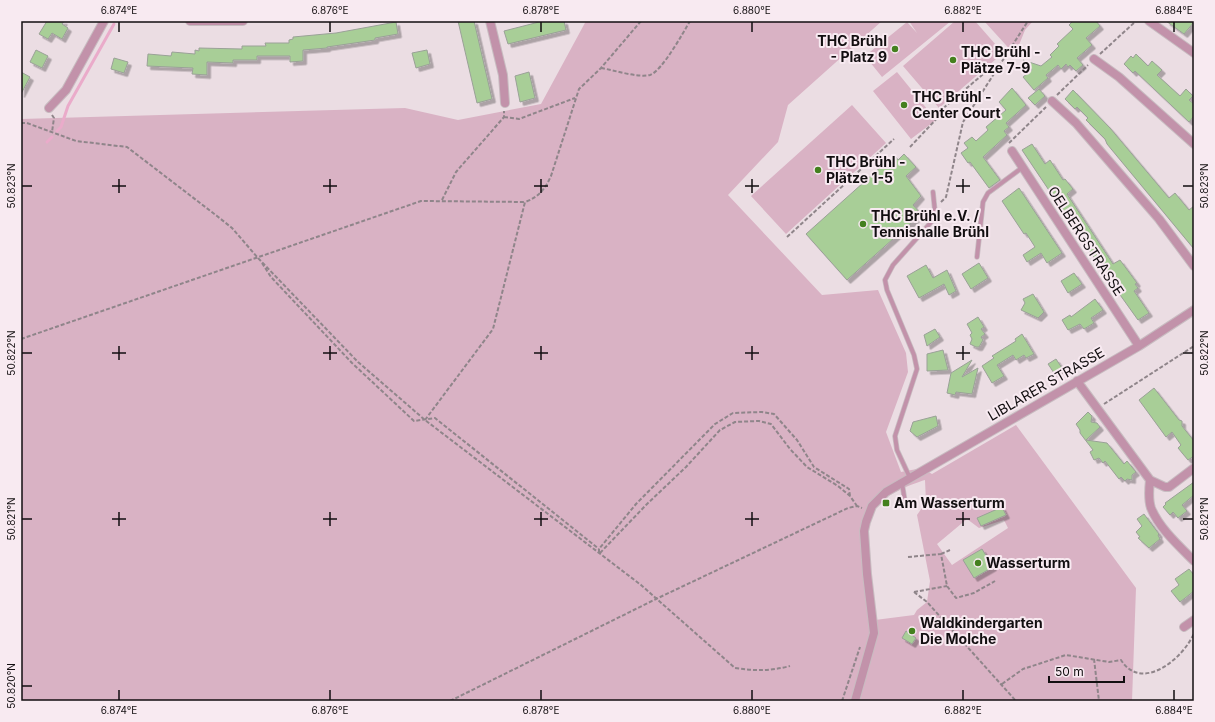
<svg xmlns="http://www.w3.org/2000/svg" width="1215" height="722" font-family="Inter,sans-serif">
	<defs>
		<filter id="shadow"><feDropShadow dx="3.5" dy="3.5" stdDeviation="0" flood-color="#0004"/></filter>
	</defs>
	<rect width="100%" height="100%" fill="#ebdde3"/>
	<path fill="#d9b2c4" fill-rule="evenodd" d="M586,21H882L788,105L778,142L728,195L822,295L878,290L906,353L908,372L886,432L901,472L922,468L932,474L1016,425L1136,588L1132,701H21V119L405,108L458,120L541,104ZM925,480L926,502L917,515L930,581L927,602L917,610L914,615L875,620C873,593 861,533 873,510C880,497 911,484 925,480ZM967,519L979,528L1004,520L1008,528L952,565L937,544Z
		M909,21H951L882,77L865,56L907,22L917,33Z
		M955,21H975L1003,53L939,108L903,66Z
		M984,21H1033L1025,30L1015,55Z
		M897,72L936,120L911,139L873,91Z
		M852,105L886,143L786,234L751,196Z"/>
	<g fill="none" stroke-linecap="round" stroke-linejoin="round">
		<path stroke="#eaabca" stroke-width="3" d="M57,131L61,127L68,106L114,24
			M47,142L52,137"/>
	</g>
	<path fill="#a8ce97" stroke="#9aa197" filter="url(#shadow)" d="M47,21H64L62,24L68,28L62,39L52,33L48,39L39,34Z
		M458,21H474L492,99L477,103Z
		M543,21H564L566,30L508,44L504,31Z
		M1073,21H1096L1100,26L1086,38L1092,45L1077,58L1083,65L1076,71L1070,65L1068,67L1066,64L1061,69L1058,65L1046,75L1048,78L1034,90L1023,77L1032,70L1023,60L1041,66L1052,57L1050,55L1059,46L1057,44L1073,29L1069,25Z
		M1166,21H1194V22L1184,34Z
		M396,22L398,34L375,38V40L327,47V48L303,50V61L290,62V56H257V60H233V63L207,62V75L192,74L193,68L147,66L148,54L171,56L172,52L195,54V50L199,51V48L242,49V46H266L265,43H289V40L293,39V37L336,33Z
		M36,50L48,56L42,68L30,62Z
		M427,50L430,64L416,68L412,53Z
		M1136,54L1148,66L1152,61L1162,70L1157,75L1180,96L1186,89L1193,96L1189,100L1194,104V116L1189,122L1135,71L1133,73L1124,64L1131,56L1133,58Z
		M114,58L128,62L124,73L111,69Z
		M21,72L30,77L21,94Z
		M529,72L535,98L520,102L515,76Z
		M1012,88L1026,105L1006,123L1009,127L1004,131L1007,135L983,157L1000,180L989,188L970,162L968,163L961,153L968,148L964,143L972,137L976,141L988,130L986,127L1006,110L999,102Z
		M1039,89L1045,96L1035,105L1028,98Z
		M1073,90L1110,128L1169,198L1175,193L1189,210L1194,206V249L1107,144L1105,139L1086,120L1088,118L1077,107L1075,109L1065,99Z
		M1032,144L1045,164L1050,160L1063,180L1065,179L1073,189L1067,194L1113,264L1120,260L1137,283L1135,284L1138,288L1134,291L1149,313L1138,320L1103,271L1022,150Z
		M904,154L916,167L906,176L921,196L913,205L921,214L847,280L806,234L883,165L885,166L896,157L898,160Z
		M1019,188L1062,253L1047,263L1041,253L1027,262L1023,255L1035,247L1026,233L1024,234L1002,201Z
		M979,263L988,278L971,289L962,274Z
		M926,265L933,278L947,270L956,291L949,295L944,284L919,298L907,276Z
		M1074,273L1082,284L1068,293L1061,281Z
		M1033,294L1044,312L1038,318L1021,310L1025,303L1023,299Z
		M1095,299L1103,310L1091,318L1094,323L1084,329L1080,324L1068,330L1062,320L1070,315L1071,317Z
		M978,317L984,327L981,329L985,334L981,337L983,340L979,347H976L970,344L972,339L970,335L972,333L967,324Z
		M935,329L940,337L927,346L924,335Z
		M1022,334L1034,354L1026,358L1024,355L1016,360L1013,355L997,365L1004,376L992,383L982,366L994,358L992,356L1016,341L1015,339Z
		M943,350L948,370L927,371V354Z
		M1056,359L1062,368L1054,373L1048,364Z
		M972,360L962,377L978,368L972,394L956,392L955,395L947,393L951,373Z
		M1154,388L1179,420L1182,421V426L1194,441V456L1188,460L1178,448L1181,445L1172,432L1166,437L1139,400Z
		M1088,412L1092,416L1091,422L1097,423L1100,427L1086,440L1107,443L1124,464L1127,461L1136,472L1132,475V480L1127,479L1125,481L1121,477L1119,479L1105,461L1103,463L1099,458L1094,460L1090,452L1093,450L1080,433V430L1076,424Z
		M936,416L938,426L917,437L910,431L913,422Z
		M1194,482V495L1182,505L1187,511L1178,518L1173,512L1170,515L1163,507L1166,504L1165,503Z
		M1002,507L1006,515L981,526L977,518Z
		M1144,514L1159,534L1158,535L1160,539L1149,548L1138,538L1140,537L1136,532L1142,526L1137,519Z
		M982,549L993,567L974,578L963,560Z
		M1189,569L1194,575V591L1180,602L1171,591L1179,585L1175,579Z
		M906,631L916,638L912,644L902,638Z"/>
	<g fill="none" stroke-linecap="round" stroke-linejoin="round">
		<g stroke="#c8bcc1" stroke-width="5.5">
			<path id="lane" d="M977,257L983,202L988,193L1023,167
				M910,478L897,450L895,436L917,369L914,355L887,290L885,280L893,265L933,220L935,212L933,192
				M902,483L905,502"/>
		</g>
		<g stroke="#c8bcc1" stroke-width="10">
			<path id="street" d="M190,21H243
				M490,21L503,75L505,103
				M1149,21L1194,53
				M1094,59L1119,77L1194,144
				M1052,101L1076,123L1159,219L1194,266
				M49,108L66,90L104,21
				M1012,151L1139,346
				M1077,381L1150,480C1149,489 1148,499 1151,508C1159,528 1179,546 1194,561
				M1150,480L1165,487H1169L1194,468
				M1184,627L1194,620
				M855,701L874,633L867,574L864,531L866,522L872,506L886,492L1139,346L1194,310"/>
		</g>
		<path stroke="#8f858a" stroke-width="2" stroke-dasharray="4 2" stroke-linecap="butt" d="M1100,54L1136,21
			M601,68C614,70 637,78 650,75C662,71 683,33 690,21
			M1057,95L1088,65
			M52,115L54,118L52,132
			M504,117L519,119L575,98
			M21,123H27L76,141L127,147L217,216L232,228L258,258L358,362L425,420L641,585L735,668C755,671 771,671 790,666
			M1009,143L1046,107
			M910,147L943,112L941,110L988,70
			M442,200L456,172L504,117V111
			M941,202L946,197L963,122L1028,21
			M787,237L894,139
			M262,263L271,277L352,363L414,421L435,418L599,549
			M21,339L421,201L525,202
			M1104,404L1194,346
			M425,420L493,329L525,202C539,197 545,189 551,176L579,89L601,68L641,21
			M599,553V549L636,504L715,424L733,413L762,412L774,414L797,440L814,467L849,489L850,496
			M600,553L647,504L686,467L720,430L735,422L759,421L771,424L790,449L807,467L838,486L850,496L857,506
			M941,554L950,550
			M908,557L941,554L947,586L956,598L974,593L995,581
			M914,592L927,602L1016,701
			M914,592L947,586
			M1094,659L1099,701
			M1002,684L1023,669L1066,655L1109,662L1121,660C1142,693 1184,658 1194,633
			M450,701L656,599L848,508L857,506L862,508
			M842,701L860,647"/>
		<use href="#lane" stroke="#c292aa" stroke-width="4"/>
		<use href="#street" stroke="#c292aa" stroke-width="8"/>
	</g>
	<path fill="none" stroke="#120e10" stroke-width="1.5" d="M119,22V32M330,22V32M541,22V32M752,22V32M963,22V32M1174,22V32M119,179V193M330,179V193M541,179V193M752,179V193M963,179V193M22,186H32M112,186H126M323,186H337M534,186H548M745,186H759M956,186H970M1183,186H1193M119,346V360M330,346V360M541,346V360M752,346V360M963,346V360M22,353H32M112,353H126M323,353H337M534,353H548M745,353H759M956,353H970M1183,353H1193M119,512V526M330,512V526M541,512V526M752,512V526M963,512V526M22,519H32M112,519H126M323,519H337M534,519H548M745,519H759M956,519H970M1183,519H1193M22,686H32M119,690V700M330,690V700M541,690V700M752,690V700M963,690V700M1174,690V700"/>
	<g fill="#44801e" stroke="#f8eaf1" stroke-width="1.5">
		<circle cx="895" cy="49" r="4"/>
		<circle cx="953" cy="60" r="4"/>
		<circle cx="904" cy="105" r="4"/>
		<circle cx="818" cy="170" r="4"/>
		<circle cx="863" cy="224" r="4"/>
		<rect x="882" y="499" width="8" height="8" rx="2"/>
		<circle cx="978" cy="563" r="4"/>
		<circle cx="912" cy="631" r="4"/>
	</g>
	<g text-anchor="middle" stroke-width="4" stroke-linejoin="round" paint-order="stroke">
		<g font-size="14" font-weight="bold" fill="#120e10" stroke="#f8eaf1" text-anchor="start">
			<text x="887" y="46" text-anchor="end">THC Brühl<tspan x="887" dy="16">- Platz 9</tspan></text>
			<text x="961" y="57">THC Brühl -<tspan x="961" dy="16">Plätze 7-9</tspan></text>
			<text x="912" y="102">THC Brühl -<tspan x="912" dy="16">Center Court</tspan></text>
			<text x="826" y="167">THC Brühl -<tspan x="826" dy="16">Plätze 1-5</tspan></text>
			<text x="871" y="221">THC Brühl e.V. /<tspan x="871" dy="16">Tennishalle Brühl</tspan></text>
			<text x="894" y="508">Am Wasserturm</text>
			<text x="986" y="568">Wasserturm</text>
			<text x="920" y="628">Waldkindergarten<tspan x="920" dy="16">Die Molche</tspan></text>
		</g>
		<g font-size="14" fill="#120e10" stroke="#f8eaf1">
			<text transform="translate(1086 241) rotate(57)" y="5">OELBERGSTRASSE</text>
			<text transform="translate(1046 384) rotate(-30)" y="5">LIBLARER STRASSE</text>
		</g>
	</g>
	<rect width="1215" height="722" fill="none" stroke="#f8eaf1" stroke-width="44"/>
	<path d="M1049 676v6h75v-6" fill="none" stroke="#120e10" stroke-width="2"/>
	<text x="1055" y="676" font-size="12" fill="#120e10" stroke="#f8eaf1" stroke-width="3" paint-order="stroke">50 m</text>
	<rect x="22" y="22" width="1171" height="678" fill="none" stroke="#120e10" stroke-width="1.5"/>
	<g font-size="10" text-anchor="middle" fill="#120e10">
		<text x="119" y="14">6.874°E</text>
		<text x="330" y="14">6.876°E</text>
		<text x="541" y="14">6.878°E</text>
		<text x="752" y="14">6.880°E</text>
		<text x="963" y="14">6.882°E</text>
		<text x="1174" y="14">6.884°E</text>
		<text transform="translate(11 186) rotate(-90)" y="4">50.823°N</text>
		<text transform="translate(1204 186) rotate(-90)" y="4">50.823°N</text>
		<text transform="translate(11 353) rotate(-90)" y="4">50.822°N</text>
		<text transform="translate(1204 353) rotate(-90)" y="4">50.822°N</text>
		<text transform="translate(11 519) rotate(-90)" y="4">50.821°N</text>
		<text transform="translate(1204 519) rotate(-90)" y="4">50.821°N</text>
		<text transform="translate(11 686) rotate(-90)" y="4">50.820°N</text>
		<text x="119" y="714">6.874°E</text>
		<text x="330" y="714">6.876°E</text>
		<text x="541" y="714">6.878°E</text>
		<text x="752" y="714">6.880°E</text>
		<text x="963" y="714">6.882°E</text>
		<text x="1174" y="714">6.884°E</text>
	</g>
</svg>
